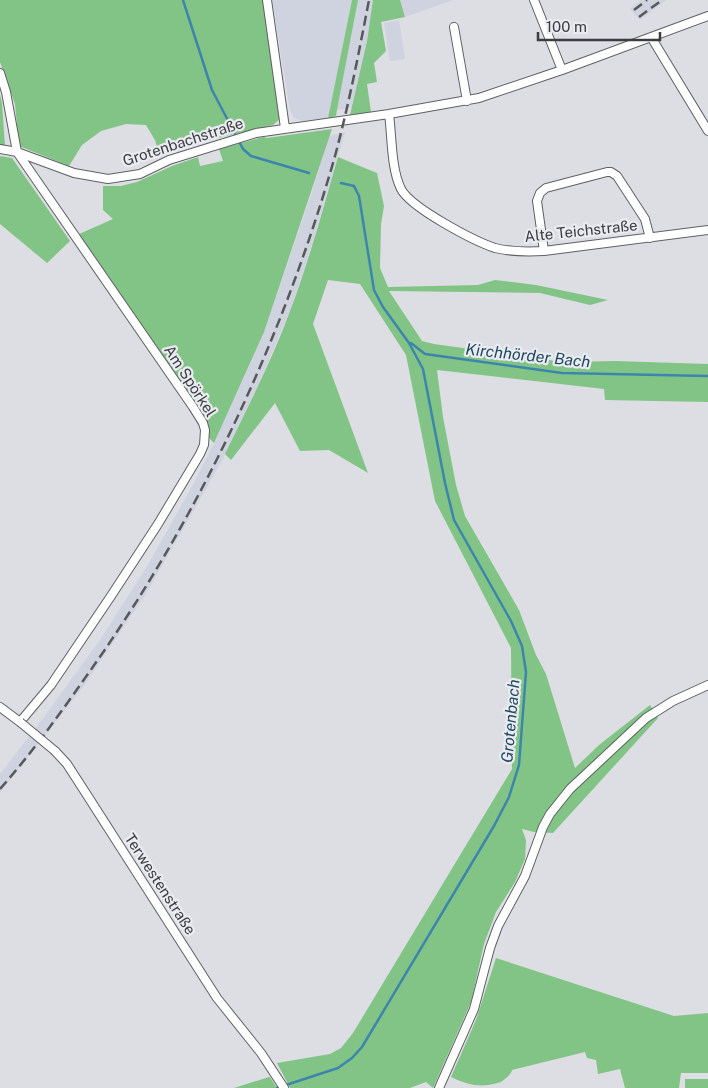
<svg xmlns="http://www.w3.org/2000/svg" width="708" height="1088" font-family="'Public Sans',sans-serif">
	<rect width="100%" height="100%" fill="#dcdee4"/>
	<path fill="#cfd2df" d="M272,0H352L328,118L303,121L294,118L290,110Z
		M358,0H373L367,41L351,108L337,110Z
		M400,0H453L405,17Z
		M641,0H666L640,20L630,9Z
		M399,20L405,59L390,61L384,23Z
		M345,132L307,261L290,310L259,384L224,457L147,592L83,687L0,793V774L41,721L100,640L149,563L195,481L214,443L264,332L313,189L329,136Z"/>
	<path fill="#82c485" d="M0,0H263L281,118L273,125L200,142L160,156L155,140L146,125L126,124L101,131L82,145L69,166L19,146L15,104L0,62Z
		M352,0H358L337,110L336,116L328,118Z
		M373,0H400L405,17L381,22L386,51L374,63L377,82L367,84L371,112L350,115L367,41Z
		M0,95L2,103L5,146L0,145Z
		M332,129L264,332L214,443L209,438L208,428L77,235L113,219L103,210V186H121L137,182L172,166L198,157L200,166L223,161L219,149L263,137L267,138Z
		M0,156L12,158L70,241L47,263L0,224Z
		M338,157L377,173L384,206L381,224L380,268L388,287L478,285L495,280L536,285L608,300L590,305L540,293L389,291L422,341L434,344L563,362L615,361L708,364V402L605,400L604,389L437,370L443,417L456,485L465,516L519,610L536,655L546,674L575,768L599,745L650,705L658,718L553,833L534,832L522,829L526,840L525,859L515,882L496,912L484,944L471,1002L433,1088L426,1082L410,1088H290L277,1063L330,1054L341,1048L353,1033L512,769L511,648L435,501L406,355L360,284L328,280L313,324L368,473L329,450L300,451L275,403L231,460L225,454C248,407 272,360 290,311C309,261 323,209 338,157Z
		M496,958L674,1016L708,1013V1073H681L679,1088H625L620,1069L598,1074L596,1060L587,1058L585,1052L512,1070C510,1076 506,1078 501,1082C482,1088 470,1086 451,1077L476,1020Z
		M270,1077L277,1088H234L269,1077Z
		M685,1079H708V1088H685Z"/>
	<g fill="none" stroke-linecap="round" stroke-linejoin="round">
		<path stroke="#3e85ad" stroke-width="2.5" d="M183,0L212,90L243,149L251,156L309,173
			M411,343L425,354L562,373L708,376
			M277,1088L338,1068L352,1058L362,1047L494,826L509,797L519,765L526,672L522,646L511,621L454,520L445,483L423,369L409,343L383,307L374,290L359,196L354,186L341,183"/>
		<g stroke="#5f6065" stroke-width="10">
			<path id="street" d="M267,0L285,128
				M534,0L562,70
				M454,27L467,101
				M651,37L708,131
				M0,73L6,92L17,152L193,407L203,423L205,430L204,445L200,454L158,524L111,596L51,685L20,722L0,707
				M389,114C392,136 391,169 401,189C411,208 474,241 495,248C511,252 527,252 544,251L708,230
				M0,149L17,152L74,173L108,179L140,174L169,160L256,133L389,114L479,98L562,70L708,16
				M544,251L537,201L540,193L546,188L607,172H611L617,176L645,219L650,238
				M55,751L67,764L87,795L217,998L261,1053L284,1088
				M439,1088L474,1009L490,948L498,926L525,876L543,827L550,814L570,789L646,718L673,701L708,685"/>
		</g>
		<use href="#street" stroke="#fff" stroke-width="8"/>
		<path stroke="#57585a" stroke-width="2.5" stroke-dasharray="10 5" stroke-linecap="butt" d="M634,10L647,0
			M639,17L662,0
			M0,789C38,746 71,698 104,651C207,500 285,332 335,156C349,104 359,52 369,0"/>
		<g stroke="#5f6065" stroke-width="10" stroke-linecap="butt">
			<path id="street-bridge" d="M20,722L55,751"/>
		</g>
		<use href="#street-bridge" stroke="#fff" stroke-width="8"/>
	</g>
	<g text-anchor="middle" stroke-width="4.5" stroke-linejoin="round" paint-order="stroke">
		<g font-size="15" fill="#3c3d3f" stroke="#e9ebf1">
			<text transform="translate(183 142) rotate(-18)" y="5">Grotenbachstraße</text>
			<text transform="translate(581 231) rotate(-6)" y="5">Alte Teichstraße</text>
			<text transform="translate(190 381) rotate(57)" y="5">Am Spörkel</text>
			<text transform="translate(160 884) rotate(57)" y="5">Terwestenstraße</text>
		</g>
		<g font-size="16" font-style="italic" fill="#204961" stroke="#e9ebf1">
			<text transform="translate(528 355) rotate(6)" y="6">Kirchhörder Bach</text>
			<text transform="translate(510 721) rotate(-85)" y="6">Grotenbach</text>
		</g>
	</g>
	<path d="M538 32v8h122v-8" fill="none" stroke="#3c3d3f" stroke-width="2.5"/>
	<text x="546" y="32" font-size="15" fill="#3c3d3f" stroke="#e9ebf1" stroke-width="4" paint-order="stroke">100 m</text>
</svg>
